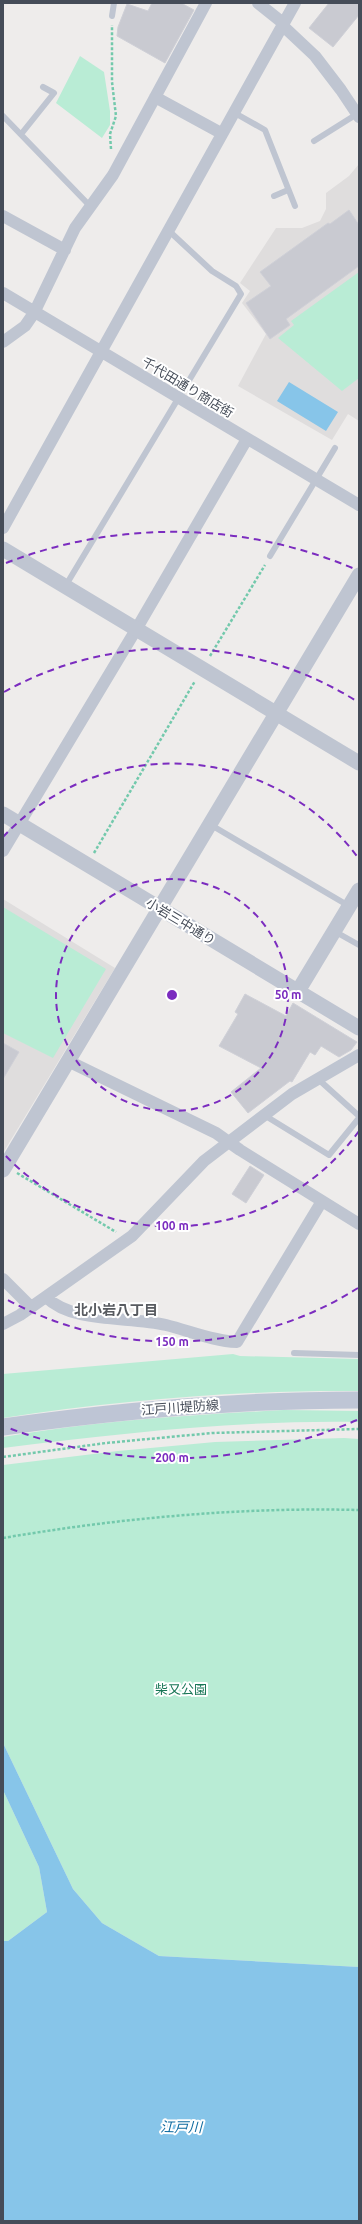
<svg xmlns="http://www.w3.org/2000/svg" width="362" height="2224" font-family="Ubuntu,'Noto Sans JP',sans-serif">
	<rect width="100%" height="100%" fill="#eeeceb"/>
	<path fill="#dfdddd" d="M359,164V421L348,414L332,440L238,386L266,334L242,303L250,291L240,283L276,228H302L320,221L326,209V193L349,176Z
		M3,899L115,968L3,1153Z"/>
	<path fill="#b9ecd5" d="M80,56L104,72L110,111V125L102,138L56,103Z
		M359,272V378L342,391L278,338L294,325L291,321Z
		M3,907L106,969L53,1058L3,1033Z
		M233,1354L240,1356L359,1359V1391C239,1390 121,1400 3,1418V1374Z
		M284,1410L359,1411V1422C239,1420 122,1433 3,1448V1437C96,1421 190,1415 284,1410Z
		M344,1438L359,1439V1967L159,1956L102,1923L73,1889L3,1743V1465L118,1451L215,1442Z
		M3,1790L39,1867L47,1912L8,1941H3Z"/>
	<path fill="#87c5e9" d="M289,382L338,412L326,431L277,401Z
		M3,1743L73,1889L102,1923L159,1956L359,1967V2221H3V1941H8L47,1912L39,1867L3,1790Z"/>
	<path fill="#c9cad1" stroke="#cfd0d7" d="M152,3H181L194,10L165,63L117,36L118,27L127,4L148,11Z
		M329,3H359V15L333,47L309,28Z
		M349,210L359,225V266L286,319L290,325L270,339L246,303L271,286L260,272L328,223L330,224Z
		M245,994L286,1016L293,1003L357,1042L351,1050L339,1057L321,1046L315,1055L310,1052L292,1082L290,1081L248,1113L231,1092L261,1068L219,1046L238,1014L235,1012Z
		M3,1043L19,1052L3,1079Z
		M250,1166L264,1175L246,1203L232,1194Z"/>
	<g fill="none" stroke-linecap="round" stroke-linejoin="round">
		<path stroke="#73c9ac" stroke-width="2.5" stroke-dasharray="3 2" stroke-linecap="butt" d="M111,149L110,134L116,116L112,82V25
			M210,656L265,565
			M94,853L195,681
			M17,1173L116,1232
			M3,1457L106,1443L212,1433L359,1429
			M3,1538C120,1518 241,1507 359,1510"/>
		<path stroke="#bfc5d1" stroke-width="6" d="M112,16L114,3
			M233,112L265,130L295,206
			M3,116L89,205
			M22,133L54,93L43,87
			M314,141L357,114
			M274,196L288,190
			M270,556L335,448
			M66,585L241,294L236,286L212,271L168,230
			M211,825L349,906
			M334,931L359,945
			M318,1079L359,1116
			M264,1115L329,1155L359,1118
			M294,1353L359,1355"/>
		<path stroke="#bfc5d1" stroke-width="12" d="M258,3L283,23
			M282,25L315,56L341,90L359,117
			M155,97L221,133
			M3,216L65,250
			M3,293L359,505
			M3,342L25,326L34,313L75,228L113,175L206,3
			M3,528L295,3
			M3,851L137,628L247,439
			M68,1061L216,1133L240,1150L359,1224
			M3,1279L31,1307
			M46,1297C73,1324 130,1316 166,1325C190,1331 213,1341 237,1342L322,1201
			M3,1324L20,1315L132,1236L204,1161L221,1148L292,1094L359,1055"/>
		<path stroke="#bfc5d1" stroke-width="15" d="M3,549L359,763
			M3,814L359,1028
			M298,991L359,890
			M3,1170L359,575"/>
		<path stroke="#bec5d5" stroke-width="17" d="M3,1427C123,1410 238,1400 359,1400"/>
	</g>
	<g fill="none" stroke="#7b2cbf" stroke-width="2" stroke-dasharray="7 5">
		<circle cx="172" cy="995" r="116"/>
		<path d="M359 1131A231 231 0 0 1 3 1153M3 837A231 231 0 0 1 359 859"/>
		<path d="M358 1288A347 347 0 0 1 4 1298M4 692A347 347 0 0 1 358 702"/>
		<path d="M357 1420A463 463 0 0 1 6 1427M6 563A463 463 0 0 1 357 570"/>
	</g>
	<g text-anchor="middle" stroke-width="4" stroke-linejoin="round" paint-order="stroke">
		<g font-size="13" fill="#454c58" stroke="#fff">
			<text transform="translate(188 387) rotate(31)" y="5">千代田通り商店街</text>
			<text transform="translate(181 921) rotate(31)" y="5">小岩三中通り</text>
			<text transform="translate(180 1407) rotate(-4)" y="5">江戸川堤防線</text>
		</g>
		<g font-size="13" fill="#187656" stroke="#fff">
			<text x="181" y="1694">柴又公園</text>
		</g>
		<g font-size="14" font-weight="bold" fill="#585b60" stroke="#fff">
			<text x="116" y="1315">北小岩八丁目</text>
		</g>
		<g font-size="14" font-style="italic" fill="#0f6ba0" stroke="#fff">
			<text transform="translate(181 2127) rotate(1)" y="5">江戸川</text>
		</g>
	</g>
	<circle cx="172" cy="995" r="6" fill="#7b2cbf" stroke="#fff" stroke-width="2"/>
	<g font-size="12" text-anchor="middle" font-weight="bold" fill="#7b2cbf" stroke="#fff" stroke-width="4" stroke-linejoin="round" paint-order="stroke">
		<text x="288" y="999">50 m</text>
		<text x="172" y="1230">100 m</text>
		<text x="172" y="1346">150 m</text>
		<text x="172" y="1462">200 m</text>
	</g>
	<rect width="362" height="2224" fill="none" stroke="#454c58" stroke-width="8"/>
</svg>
